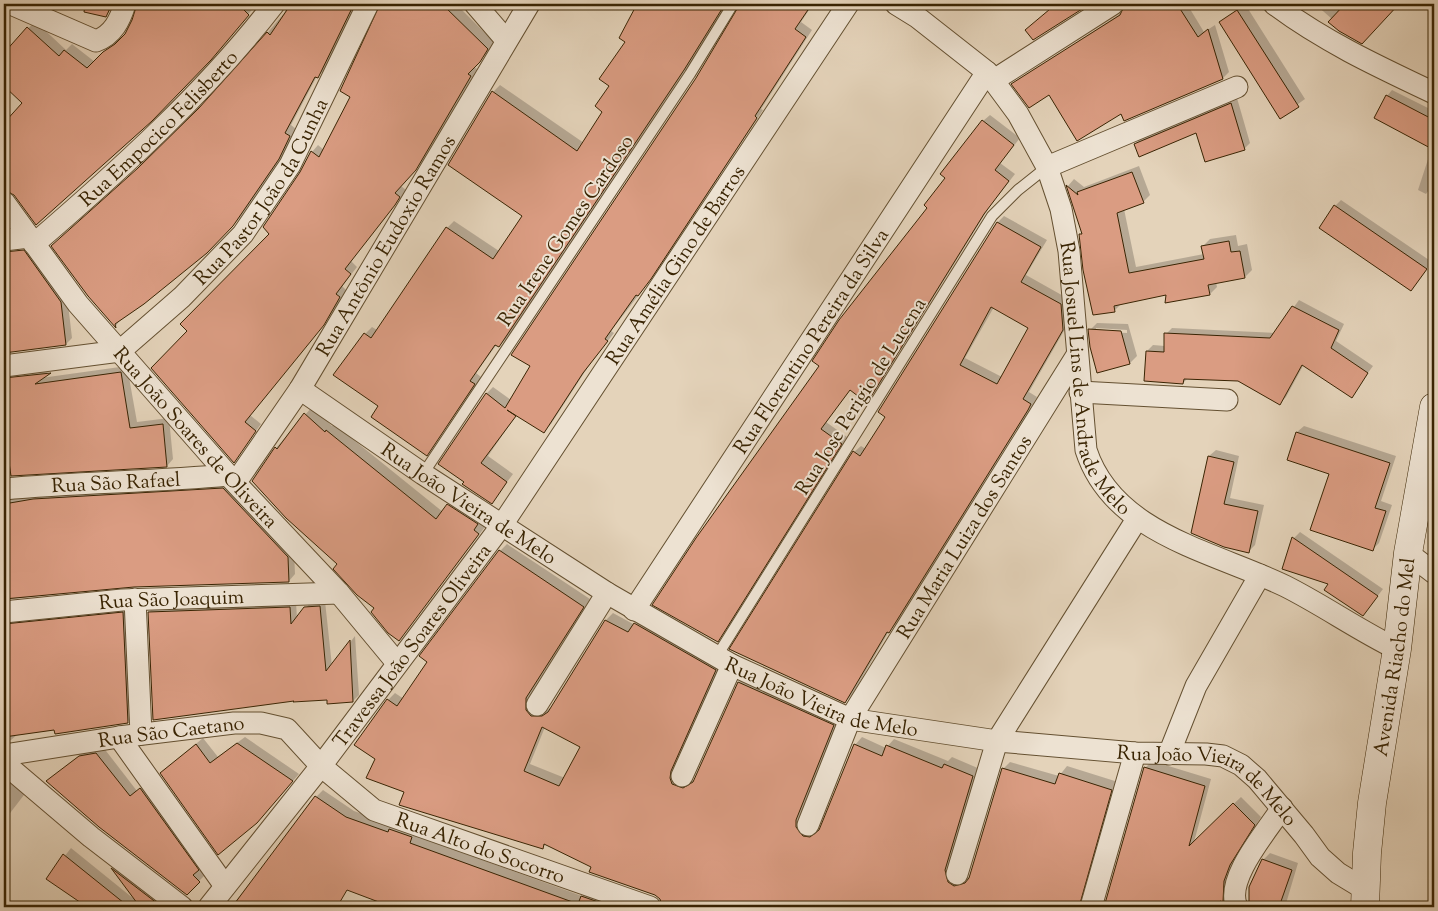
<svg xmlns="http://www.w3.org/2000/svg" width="1438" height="911" font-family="'Sorts Mill Goudy',serif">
	<rect width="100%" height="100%" fill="#e4d3ba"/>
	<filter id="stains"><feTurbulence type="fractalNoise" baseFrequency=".004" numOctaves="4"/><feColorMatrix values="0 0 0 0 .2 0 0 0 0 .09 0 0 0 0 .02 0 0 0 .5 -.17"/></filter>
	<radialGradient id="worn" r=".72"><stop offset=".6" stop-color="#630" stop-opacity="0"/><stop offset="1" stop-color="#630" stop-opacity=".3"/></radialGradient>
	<path fill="#0003" fill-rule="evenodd" d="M62,4H115L106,16Z
		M137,4H257L188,82L15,194L4,188V136L31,134L4,128V125L23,103L4,85V55L35,21L66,50L72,44L95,62L111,45L125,35L138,8Z
		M286,4H357L325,70L317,76L291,125L296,129L286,151L240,218L206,252L121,318L116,326L89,295L146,162L230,78L285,12Z
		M381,4H456L494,42L486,54L474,67L477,69L422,162L401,186L406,190L401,197L351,261L357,267L342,286L346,290L330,316L250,415L261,424L234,461L189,331L270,234L312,152L318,145L324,150L352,96Z
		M639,4H727L691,62L506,339L499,346L497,344L476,373L481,377L427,454L380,406L365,334L372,327L377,330L447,228L454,221L499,251L523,215L449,165L493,92L500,85L584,143L604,111L626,41L628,21Z
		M740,4H813L801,22L812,30L761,109L763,110L658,270L611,331L614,333L590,364L551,424L544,431L517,414L488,456L513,474L492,502L464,484L486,394L493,387L511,400L697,78L740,8Z
		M1127,4H1187L1204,32L1215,25L1229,72L1223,78L1122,112L1013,84L1123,12Z
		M1245,4L1305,99L1280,117L1221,22Z
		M1315,4H1398L1369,35L1332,19Z
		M1392,90L1434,111V183L1426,194L1418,190L1432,147L1387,96Z
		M1237,98L1250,143L1244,149L1197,131L1135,144L1141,138Z
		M990,115L1020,138L1000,163L1015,174L990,206L873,395L867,402L851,389L826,422L847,437L724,634L717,641L821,366L929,207L983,121Z
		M1139,166L1150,195L1143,202L1124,209L1136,267L1204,254L1203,246L1210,239L1236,235L1238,246L1247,244L1252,270L1245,277L1216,282L1217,287L1210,294H1167L1122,303L1115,310L1080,235L1083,232L1068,186L1074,179L1084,187Z
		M1341,200L1432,262L1411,290L1335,206Z
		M1004,216L1047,240L1026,275L1067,298L1069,322L1029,392L1037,397L1034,402L896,624L889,631L852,695L845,702L854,452L861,446L866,449L887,417L998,222ZM994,307L1030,328L1002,377L965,358Z
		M36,253L67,295L72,338L66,344L4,352V256Z
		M1299,300L1344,324L1336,341L1373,366L1351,396L1304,364L1286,397L1280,403L1238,380L1188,378L1183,383L1147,351L1153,345L1165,346L1166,334L1172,328L1275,333Z
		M1097,323L1128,324L1137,356L1130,363L1090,330ZM1096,328L1127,330V333L1096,331Z
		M127,366L137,422L169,418L173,459L167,466L4,475V370L54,367L41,378Z
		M312,407L332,426L334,424L443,512L455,498L485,527L399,639L339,564L276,448Z
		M1304,426L1396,456L1381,501L1392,505L1379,543L1372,550L1330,473L1297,432Z
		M1216,450L1239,456L1230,498L1264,505L1255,545L1248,552L1224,546L1209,456Z
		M230,482L294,550L295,574L289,581L134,585L4,600V492Z
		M1300,532L1383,589L1363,615L1330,584L1283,568L1294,538Z
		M507,544L590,599L533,690L531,697L545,711L552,707L606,620L613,613L635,625L642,617L722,663L679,777L691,782L696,779L739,682L746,675L840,718L810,830L819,831L821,828L855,745L862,737L886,748L894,739L948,761L952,757L980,769L962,879L970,877L1003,769L1010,762L1059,776L1067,766L1118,782L1088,907H991L976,901L973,907H663L664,904L655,894L546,844L542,848L406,792L377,759L388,700L395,693L404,699L500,551ZM545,727L582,747L565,778L530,764Z
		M325,601L332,666L355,636L359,695L353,701L328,698L149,612L155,606L296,602L297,619L311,602Z
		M129,607L134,716L127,722L18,734L11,740L4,741V615Z
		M245,737L299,774L264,814L161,773L203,738L218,757Z
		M103,747L137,791L147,783L204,863L199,869L205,875L187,893L48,781L86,750Z
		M1152,761L1211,779L1194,842L1241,797L1261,817L1245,842L1231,871L1235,907H1105L1145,768Z
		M4,774L27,791L4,821Z
		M323,790L354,811L394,825L416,836L582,896L589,889L640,907H393L316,797Z
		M71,848L134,899L112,868L119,862L178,907H74L79,900L48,878Z
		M1270,853L1298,863L1285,907H1250V887L1263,860Z
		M249,884L308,907H231Z"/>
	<path fill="#da9c82" stroke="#392403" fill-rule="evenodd" d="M85,4H112L106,17L84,12Z
		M137,4H238L249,15L211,60L152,121L36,225L14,195L4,190V123L22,103L4,86V53L27,27L59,56L64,50L87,68L103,52L115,44L125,34L132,20Z
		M291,4H354L318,78L315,77L285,133L290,136L279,159L233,226L207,253L144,304L115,324L116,328L88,296L51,246L138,168L199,108L267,32L270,35Z
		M380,4H442L488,49L480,62L468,74L471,76L416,170L395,193L400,197L395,205L345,269L351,274L336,294L340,297L324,325L245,422L256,431L234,463L151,368L187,331L180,324L269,234L263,227L300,172L311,151L319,157L350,97L340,91Z
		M637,4H725L684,70L499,347L495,345L470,381L475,384L427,456L371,417L378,406L333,375L364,333L371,338L446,227L493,259L522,216L448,165L492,91L577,151L602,112L595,106L609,86L599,79L625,42L619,38Z
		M740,4H812L795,29L806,37L755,116L757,118L651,279L638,296L636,295L605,339L608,341L583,373L544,433L507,410L516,416L481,463L507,482L492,504L462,484L464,482L438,464L486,393L505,408L530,366L511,355L696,78Z
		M1056,4H1090L1033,40L1025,30Z
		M1125,4H1177L1198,37L1208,29L1223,79L1124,121L1121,114L1077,141L1049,95L1029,108L1011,84L1120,15Z
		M1345,4H1399L1362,44L1339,31L1328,22Z
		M1237,10L1299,107L1280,119L1219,22Z
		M1386,95L1434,120V150L1374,118Z
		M1231,103L1245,150L1205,162L1196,133L1139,157L1134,144Z
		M982,120L1014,145L995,170L1009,181L984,214L867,403L850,390L821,429L842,444L718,642L652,605L696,538L819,366L812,361L839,320L927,208L924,205L945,178L940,174Z
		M1132,172L1144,203L1117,213L1129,273L1204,259L1201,246L1229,241L1231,252L1240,251L1245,278L1208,285L1210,295L1165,303L1166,295L1114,306L1115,312L1093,315L1083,270L1079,234H1082L1066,185L1078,195L1077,192Z
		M1334,205L1427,269L1411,291L1319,228Z
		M997,222L1041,247L1021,282L1061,304L1063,330L1023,399L1031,404L1028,410L889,633L887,632L845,703L729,649L853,451L860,456L885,417L878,412ZM991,307L1028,328L997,384L960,365Z
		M24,250L61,302L66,345L4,353V252Z
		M1292,306L1339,330L1331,348L1368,373L1352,398L1302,365L1280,405L1238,381L1184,379L1183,384L1144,381L1146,351L1164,352V333L1270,338Z
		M1088,329L1121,331L1130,364L1097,373L1090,347Z
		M121,372L130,428L163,424L167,467L11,476L4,428V378L51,373L35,384Z
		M304,413L325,432L326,430L436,519L447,504L478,524L474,530L479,534L399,641L388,633L371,612L374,608L357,595L333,569L337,564L286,518L252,481L275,447L277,449Z
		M1296,432L1390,463L1375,508L1386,511L1373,551L1310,530L1329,474L1287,460Z
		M1208,456L1234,462L1224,504L1258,511L1249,553L1224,547L1191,533Z
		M223,488L288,557L289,582L134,587L4,599V504L33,499Z
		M1292,537L1378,596L1363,616L1324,590L1328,584L1282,569Z
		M499,550L584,607L526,698V710L531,716H542L548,712L605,620L628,632L634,623L716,670L671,771L670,778L672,784L683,788L693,782L738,682L834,725L796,820V827L803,836L810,837L819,830L854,744L882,756L886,745L942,768L944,764L973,776L945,870L948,882L954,886L965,883L969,878L1002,768L1055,784L1059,773L1112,790L1079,907H662L660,899L655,895L589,872L591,867L544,844L543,849L399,805L404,792L366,778L375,759L354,745L387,699L397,706L427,662L419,656ZM542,727L580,747L559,786L524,771Z
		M320,606L326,671L350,640L353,702L327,704V700L293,702L294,701L153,720L148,612L290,607L291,624L304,607Z
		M123,612L128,723L55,734L54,730L4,737V624Z
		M237,743L293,781L257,823L218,855L160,773L196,744L210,763Z
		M96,753L130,796L140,788L199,870L193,875L200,882L187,895L99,827L46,781L79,756Z
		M1144,767L1205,786L1189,846L1233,803L1255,825L1230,865L1224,881L1223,902L1220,901L1218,907H1104Z
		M315,796L346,817L388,832L389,829L412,837L410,843L578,904L581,896L613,907H392L347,890L337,907H232Z
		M63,854L129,907H87L46,879Z
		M1262,859L1292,870L1279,907H1249V887Z
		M111,868L162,907H140Z"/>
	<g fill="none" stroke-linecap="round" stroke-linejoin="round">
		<g stroke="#645031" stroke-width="12">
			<path id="lane" d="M423,474L690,74L733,4
				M717,656L992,216L1018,190L1047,167"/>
		</g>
		<g stroke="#645031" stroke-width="23">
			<g id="street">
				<path d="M11,4L96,41C113,35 120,20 125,4"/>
				<path d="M475,4L506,40"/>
				<path id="s1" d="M896,4L917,17L987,72L1018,114L1047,167L1061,209L1069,251L1086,450C1113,534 1213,551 1285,586C1323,605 1358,630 1397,649"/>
				<path d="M1274,4C1323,41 1379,67 1434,93"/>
				<path d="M994,80L1113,4"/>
				<path d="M1047,167L1237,87"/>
				<path id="s2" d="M4,202L78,304L228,475L339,593L397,663"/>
				<path d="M4,240L29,237"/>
				<path id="s3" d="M34,244C119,171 206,92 274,4"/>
				<path id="s4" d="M4,366L120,351L182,297L243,234L290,165L368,4"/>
				<path id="s5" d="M300,389L423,474L607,593L732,665L850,719L997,741L1135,753L1206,754L1223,756L1241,765L1257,779L1304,835L1320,857L1338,873L1366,890"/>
				<path d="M1080,392L1227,400"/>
				<path id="s6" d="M236,482L300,389L529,4"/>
				<path id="s7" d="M4,489C79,482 154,482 228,475"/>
				<path d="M1408,553L1434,573"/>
				<path d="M135,599L141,734"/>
				<path id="s8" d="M634,610L987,72"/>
				<path id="s9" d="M4,612L122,600L339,593"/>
				<path d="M537,705L607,593"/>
				<path d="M119,737L225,886"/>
				<path d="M1169,754L1196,686L1260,575"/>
				<path id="s10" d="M4,755L119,737L234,723H261L287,729L321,766L374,810L650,907"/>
				<path d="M4,763L91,837L182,907"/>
				<path d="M682,776L732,665"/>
				<path id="s11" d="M808,825L850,719L1077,355"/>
				<path d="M957,874L997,741L1137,519"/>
				<path id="s12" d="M209,907L321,766L502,525L848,4"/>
				<path d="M1091,907L1135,753"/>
				<path d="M1237,907C1224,880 1267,831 1282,808"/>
			</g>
		</g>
		<g stroke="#392403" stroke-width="29">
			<g id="secondary">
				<path id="s13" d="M1365,907L1367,853L1372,803L1397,649L1408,553L1434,407"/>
			</g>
		</g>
		<use href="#lane" stroke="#ede2d2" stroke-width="10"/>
		<use href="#street" stroke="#ede2d2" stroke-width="21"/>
		<use href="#secondary" stroke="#ede2d2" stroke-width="28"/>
	</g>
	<g text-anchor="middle" stroke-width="4" stroke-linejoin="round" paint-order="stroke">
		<g font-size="20" fill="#392403" stroke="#ede2d2">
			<text dy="7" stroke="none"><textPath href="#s3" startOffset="170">Rua Empocico Felisberto</textPath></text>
			<text dy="7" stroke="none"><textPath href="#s4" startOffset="332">Rua Pastor João da Cunha</textPath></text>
			<text transform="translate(565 230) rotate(-56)" y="7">Rua Irene Gomes Cardoso</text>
			<text dy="7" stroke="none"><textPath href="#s6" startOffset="280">Rua Antônio Eudoxio Ramos</textPath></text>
			<text dy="7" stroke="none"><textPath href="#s12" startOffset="794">Rua Amélia Gino de Barros</textPath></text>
			<text dy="7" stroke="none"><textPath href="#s8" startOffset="322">Rua Florentino Pereira da Silva</textPath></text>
			<text dy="7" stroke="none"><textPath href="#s1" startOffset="446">Rua Josuel Lins de Andrade Melo</textPath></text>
			<text transform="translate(860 396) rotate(-58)" y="7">Rua Jose Perigio de Lucena</text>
			<text dy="7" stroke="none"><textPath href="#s2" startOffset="304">Rua João Soares de Oliveira</textPath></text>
			<text dy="7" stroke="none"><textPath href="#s7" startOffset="112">Rua São Rafael</textPath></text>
			<text dy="7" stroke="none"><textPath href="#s5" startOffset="204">Rua João Vieira de Melo</textPath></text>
			<text dy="7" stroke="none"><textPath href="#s11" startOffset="329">Rua Maria Luiza dos Santos</textPath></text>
			<text dy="7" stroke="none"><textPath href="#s9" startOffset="168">Rua São Joaquim</textPath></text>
			<text dy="7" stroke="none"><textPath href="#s12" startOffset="331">Travessa João Soares Oliveira</textPath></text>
			<text dy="7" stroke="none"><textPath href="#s13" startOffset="252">Avenida Riacho do Mel</textPath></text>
			<text dy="7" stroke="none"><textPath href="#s5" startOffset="609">Rua João Vieira de Melo</textPath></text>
			<text dy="7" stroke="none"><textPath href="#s10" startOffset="169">Rua São Caetano</textPath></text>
			<text dy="7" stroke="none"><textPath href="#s5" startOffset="1014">Rua João Vieira de Melo</textPath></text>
			<text dy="7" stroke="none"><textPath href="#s10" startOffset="518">Rua Alto do Socorro</textPath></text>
		</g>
	</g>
	<rect width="1438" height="911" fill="none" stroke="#e4d3ba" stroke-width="20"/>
	<rect x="5" y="5" width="1428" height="901" fill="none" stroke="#392403" stroke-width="2.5"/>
	<rect x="10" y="10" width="1418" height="891" fill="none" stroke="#392403"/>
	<rect width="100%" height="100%" filter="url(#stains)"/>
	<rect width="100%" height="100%" fill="url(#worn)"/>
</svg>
